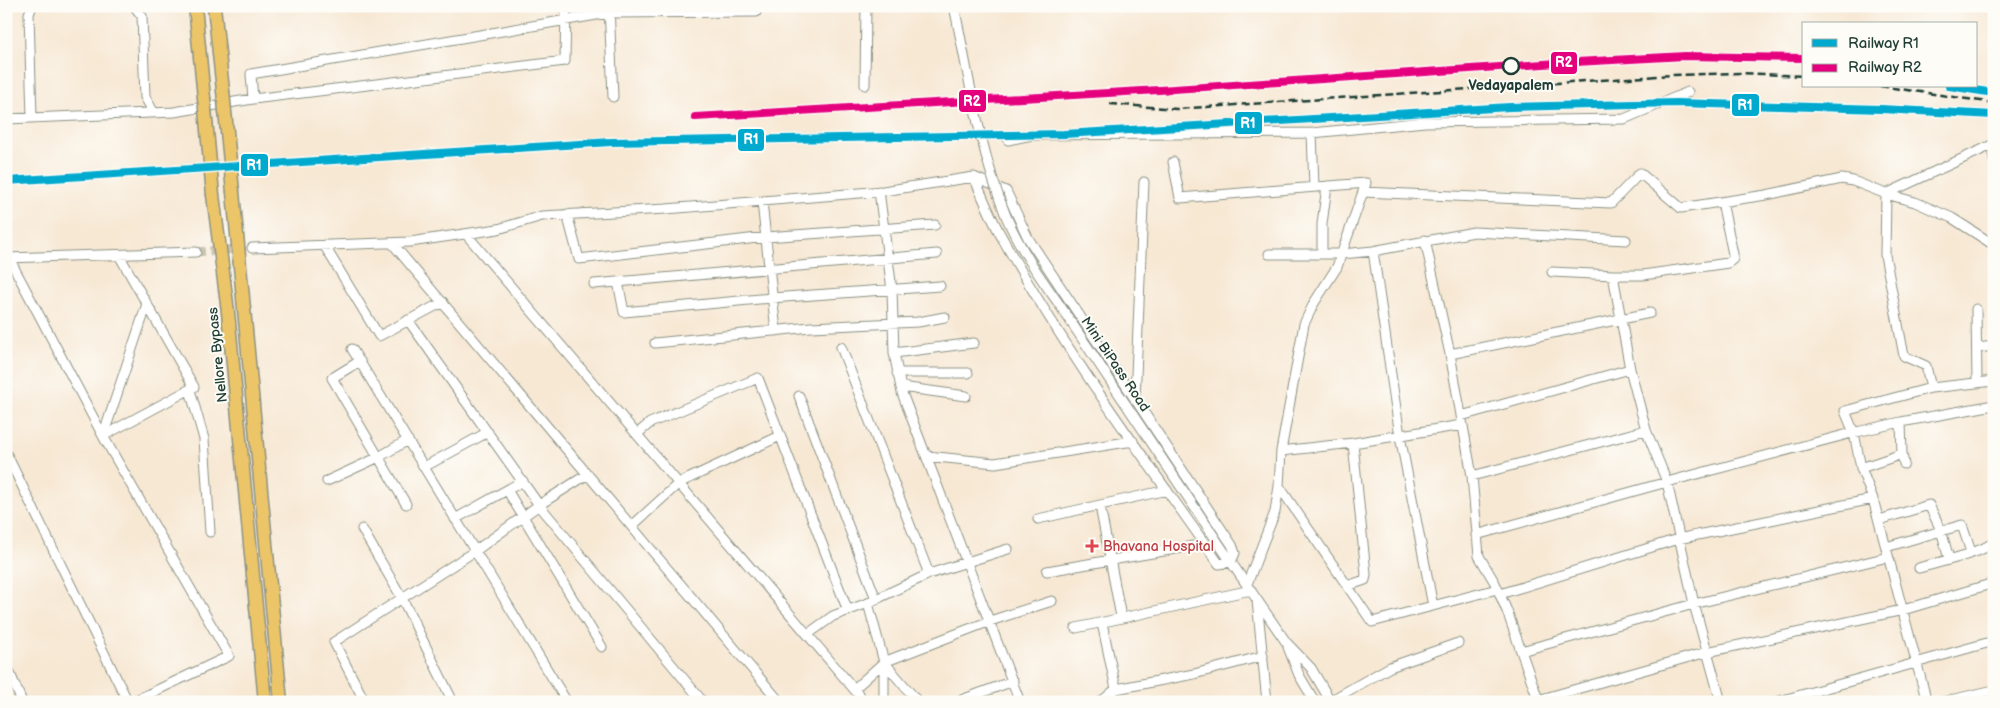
<svg xmlns="http://www.w3.org/2000/svg" width="2000" height="708" font-family="'Balsamiq Sans',sans-serif">
	<rect width="100%" height="100%" fill="#fdfcf7"/>
	<filter id="ink" filterUnits="userSpaceOnUse"><feTurbulence type="fractalNoise" baseFrequency=".02" numOctaves="2"/><feDisplacementMap in="SourceGraphic" scale="10" xChannelSelector="R" yChannelSelector="G"/><feConvolveMatrix kernelMatrix="1 2 1 2 8 2 1 2 1" color-interpolation-filters="sRGB"/></filter>
	<filter id="wash" filterUnits="userSpaceOnUse"><feTurbulence type="fractalNoise" baseFrequency=".0096" numOctaves="4" result="noise"/><feDisplacementMap in="SourceGraphic" scale="20" xChannelSelector="R" yChannelSelector="G"/><feGaussianBlur stdDeviation="1.12" result="paint"/><feColorMatrix in="noise" values="0 0 0 0 0 0 0 0 0 0 0 0 0 0 0 0 0 1.4 0 .05"/><feComposite in="paint" operator="in"/></filter>
	<g filter="url(#wash)">
		<rect width="100%" height="100%" fill="#f7e8d4"/>
	</g>
	<g filter="url(#ink)">
		<g fill="none" stroke-linecap="round" stroke-linejoin="round">
			<path stroke="#ccc6b4" stroke-width="9" stroke-dasharray="9 4.5" stroke-linecap="butt" d="M196,252L252,248"/>
			<g stroke="#8b9284" stroke-width="11">
				<path id="minor" d="M134,6L142,16L145,97L154,113
					M609,6L613,97
					M865,85L866,6
					M253,99L565,61L566,6
					M32,118L29,14L32,6
					M6,119L174,112L253,99L251,74L608,13L756,12L757,6
					M1312,133L1314,187
					M1008,140L1032,135L1312,133L1425,122L1624,119L1688,92
					M1994,148V160
					M1173,162L1180,198L1366,183L1337,267L1314,303L1304,324L1281,451L1279,486L1275,512L1247,584
					M879,191L892,290L894,353L902,393L1020,702
					M1363,192L1611,203L1640,173L1681,208L1766,195L1842,179L1853,181L1886,194L1915,202L1952,218L1994,245
					M762,202L776,331
					M567,214L579,259L766,237L935,225
					M466,234L865,702
					M1425,240L1450,354L1472,476L1479,556L1495,583L1507,611L1539,702
					M392,243L780,702
					M324,245L379,336L443,302
					M252,248L410,242L498,229L542,216L666,209L824,196L883,191L974,177L1006,191L1028,238L1232,545L1235,553L1231,562L1219,564C1143,456 1063,349 999,232C990,215 982,196 974,177
					M1373,251L1400,436L1433,606
					M1322,253V224L1327,186
					M1269,254H1342L1373,251L1474,232L1626,240
					M6,258L196,252
					M9,258L103,436L194,387L119,255
					M1552,272L1613,275H1643L1728,263L1733,259V254L1722,202
					M1613,275L1630,369L1646,430L1667,482L1694,604L1721,702
					M618,282L624,312L771,298L940,286
					M594,284L937,254
					M1059,304L1231,562L1286,642L1311,668L1331,702
					M1976,309L1977,383
					M408,320L539,505L703,702
					M655,343L811,327L918,322L945,317
					M841,347L929,574
					M1977,348L1994,346
					M352,349L567,702
					M894,353L974,343
					M1450,354L1650,313
					M360,361L332,378L406,504
					M897,373H968
					M901,387L966,396
					M1931,388L1926,366L1904,356L1885,255L1886,194L1994,144
					M190,390L204,439L210,532
					M799,396L876,599
					M1135,400L1144,182
					M1461,416L1630,369
					M1901,422L1902,454L1904,464
					M637,434L650,423L758,378L848,611
					M1281,451L1353,443L1462,425
					M6,453L128,702
					M927,456L995,463L1133,441
					M424,467L488,432
					M1861,468L1902,454
					M1472,476L1646,430
					M327,481L379,457L408,440
					M1279,486L1372,622L1497,589
					M507,490L602,647
					M1100,506L1121,617
					M455,519L523,481
					M1038,519L1167,490
					M1879,520L1929,505L1941,530L1949,559
					M632,526L679,483L780,436
					M362,529L402,598L453,702
					M1476,535L1667,482L1852,433L1901,422L1994,405
					M1886,547L1962,525L1971,552
					M1919,568C1938,562 1980,554 1994,542
					M1047,571L1205,544
					M1347,586L1365,580L1366,574L1353,443
					M1500,594L1678,539L1873,499
					M1257,600L1267,702
					M868,603L884,662L918,702
					M1102,623L1116,689
					M1076,628L1251,590
					M808,634L833,616L868,603L929,574L1008,549
					M1288,647L1299,675L1315,702
					M1521,651L1694,604L1888,557
					M6,664L22,702
					M854,689L884,662L990,621L1052,601
					M1538,700L1707,652L1903,610L1994,583
					M1330,701L1390,667L1458,643
					M132,702L229,656L103,436L147,304
					M365,702L334,642L475,551L539,505L588,474
					M884,702V662
					M956,702L1013,681
					M1101,702L1116,689L1194,674L1263,656
					M1776,702L1994,641
					M1927,702L1873,499L1861,468L1854,433L1845,411L1931,388L1994,381
					M1942,702L1994,690"/>
			</g>
			<g stroke="#8b9284" stroke-width="15">
				<path id="highway" d="M195,6L204,98
					M214,6L223,91
					M233,192L281,702
					M213,195L228,312L265,702"/>
			</g>
			<use href="#minor" stroke="#fff" stroke-width="9"/>
			<use href="#highway" stroke="#edc569" stroke-width="12"/>
			<path stroke="#1f3d34" stroke-width="2.5" stroke-dasharray="8 4" stroke-linecap="butt" d="M1880,86L1994,103
				M1110,104L1177,109L1673,75L1741,73L1804,76
				M6,181L611,142L1064,134L1510,107L1677,103L1881,109L1994,115"/>
			<g stroke="#8b9284" stroke-width="11" stroke-linecap="butt">
				<path id="minor-bridge" d="M954,6C969,76 979,149 1006,216C1019,247 1039,276 1059,304"/>
			</g>
			<g stroke="#8b9284" stroke-width="15" stroke-linecap="butt">
				<path id="highway-bridge" d="M223,91L233,192
					M204,98L213,195"/>
			</g>
			<use href="#minor-bridge" stroke="#fff" stroke-width="9"/>
			<use href="#highway-bridge" stroke="#edc569" stroke-width="12"/>
			<g stroke="#fdfcf7" stroke-width="11">
				<path id="rail-1" d="M1949,86L1994,93
					M6,181L611,142L1064,134L1510,107L1677,103L1881,109L1994,115"/>
			</g>
			<g stroke="#fdfcf7" stroke-width="11">
				<path id="rail-2" d="M695,117L1159,90L1558,63L1685,56L1804,58"/>
			</g>
			<use href="#rail-1" stroke="#00a9ce" stroke-width="8"/>
			<use href="#rail-2" stroke="#e5007d" stroke-width="8"/>
		</g>
	</g>
	<circle fill="#fdfcf7" stroke="#1f3d34" stroke-width="2.5" cx="1511" cy="66" r="8"/>
	<path fill="#e0444e" stroke="#fdfcf7" stroke-width="2" d="M1089.5 538.5h5v5h5v5h-5v5h-5v-5h-5v-5h5z"/>
	<g text-anchor="middle" stroke-width="4" stroke-linejoin="round" paint-order="stroke">
		<g font-size="14" font-weight="bold" fill="#1f3d34" stroke="#fdfcf7">
			<text x="1511" y="90">Vedayapalem</text>
		</g>
		<g font-size="14" fill="#1f3d34" stroke="#fdfcf7">
			<text transform="translate(217 355) rotate(-96)" y="5">Nellore Bypass</text>
			<text transform="translate(1116 364) rotate(56)" y="5">Mini BiPass Road</text>
		</g>
		<g font-size="14" fill="#be3a42" stroke="#fdfcf7" text-anchor="start">
			<text x="1103" y="551">Bhavana Hospital</text>
		</g>
	</g>
	<g stroke="#fdfcf7" stroke-width="2">
		<rect x="1550" y="51" width="28" height="24" rx="5" fill="#e5007d"/>
		<rect x="958" y="89" width="29" height="24" rx="5" fill="#e5007d"/>
		<rect x="1731" y="93" width="29" height="24" rx="5" fill="#00a9ce"/>
		<rect x="1234" y="111" width="29" height="24" rx="5" fill="#00a9ce"/>
		<rect x="737" y="128" width="28" height="24" rx="5" fill="#00a9ce"/>
		<rect x="240" y="153" width="29" height="24" rx="5" fill="#00a9ce"/>
	</g>
	<g font-size="14" text-anchor="middle" font-weight="bold" fill="#fff">
		<text x="1564" y="67">R2</text>
		<text x="972" y="106">R2</text>
		<text x="1745" y="110">R1</text>
		<text x="1248" y="128">R1</text>
		<text x="751" y="144">R1</text>
		<text x="254" y="170">R1</text>
	</g>
	<rect width="2000" height="708" fill="none" stroke="#fdfcf7" stroke-width="25"/>
	<rect x="1802" y="22" width="175" height="65" fill="#fdfcf7" stroke="#a4b0a9"/>
	<rect x="1812" y="39" width="25" height="8" fill="#00a9ce" stroke="#a4b0a9"/>
	<text x="1848" y="48" font-size="15" fill="#1f3d34">Railway R1</text>
	<rect x="1812" y="64" width="25" height="8" fill="#e5007d" stroke="#a4b0a9"/>
	<text x="1848" y="72" font-size="15" fill="#1f3d34">Railway R2</text>
</svg>
